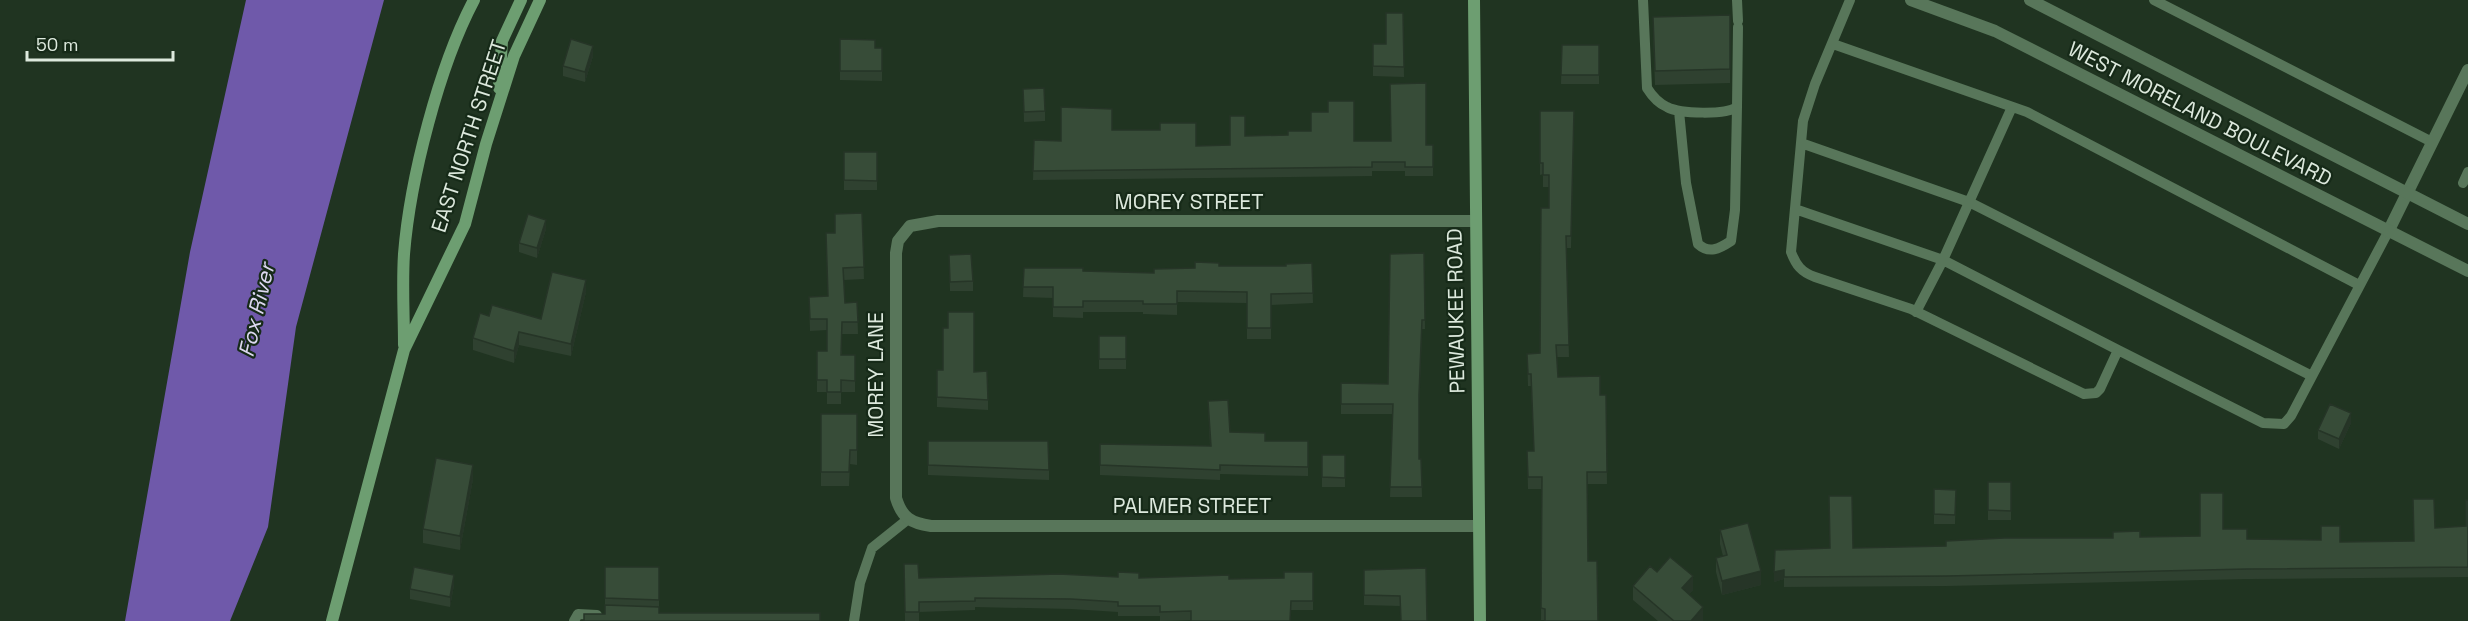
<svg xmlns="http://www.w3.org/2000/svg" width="2468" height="621" font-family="'Space Grotesk',sans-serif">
	<rect width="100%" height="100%" fill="#203421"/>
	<path fill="#6f59aa" d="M246,0H384L296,327L268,527L230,621H125L190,252Z"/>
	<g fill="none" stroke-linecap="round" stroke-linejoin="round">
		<path stroke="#58765a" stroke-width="10" d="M1643,0L1647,88C1652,96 1658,103 1667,107C1680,114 1726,115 1737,107L1738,27
			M1737,0L1738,21
			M1850,0L1815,84L1803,121L1791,252C1796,265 1801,272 1815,277L1911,309L2084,394L2096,393L2100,389L2118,350L2263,423L2284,424L2291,416L2388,232
			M2154,0L2432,142
			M1833,44L2027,112L2359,285
			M1679,111L1686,183L1698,244C1709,254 1719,249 1731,241L1735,210L1737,107
			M1801,143L1969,202L2312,376
			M2463,183L2468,172
			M1795,209L1943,260L2118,350
			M1916,312L1943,260L2012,107
			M574,621L578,614L597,615
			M854,621L860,583L872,548L907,520"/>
		<path stroke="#58765a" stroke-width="12" d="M1475,221H938L910,226L898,241L896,253V498C902,518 911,523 931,526H1478
			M2388,232L2468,70"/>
		<path stroke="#58765a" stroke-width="12" d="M1911,0L1995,31L2468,271
			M2030,0L2468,224"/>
		<path stroke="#6d9e71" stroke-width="12" d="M1474,0L1480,621
			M499,88L502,41L521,0
			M404,345C404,315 402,284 404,254C410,179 439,66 474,0
			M332,621L404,350L465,224L486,144L514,56L540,0"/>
	</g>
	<path fill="#2f4130" d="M1403,13L1404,77L1373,76V44H1386Z
		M1730,15V83L1655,85L1653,31Z
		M840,39L875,48H882V81L840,80Z
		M1562,45H1599V84H1561Z
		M593,56L585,82L563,76V66Z
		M1023,89L1045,111V121L1024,122Z
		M1540,111H1574L1571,248H1566L1569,357H1557L1558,377L1600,395H1606L1607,484H1587L1545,620H1541L1542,489H1528L1527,451H1534L1531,386H1528L1527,354L1540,353L1549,208V187H1543V174L1540,175Z
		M1112,130L1196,146L1230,145L1245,136L1288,135L1311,131L1354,141L1433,145V176H1405V171H1372V176L1033,180L1034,140L1061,141Z
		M844,152H877V190H844Z
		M862,213L864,279L844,280L845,303L857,302L858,334H842V355H855V392H841V404H827V392H817V351H827V330L810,331L809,297L828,296L835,233Z
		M546,229L537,258L519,252V243Z
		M1424,253L1425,329H1422L1419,405V459H1421L1422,497H1390L1393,414H1341V383L1388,384Z
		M949,255L973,281V291H950Z
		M1312,263L1313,303L1271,305V339H1247V303L1177,302V315L1143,314V312H1083V318L1053,317V298L1023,297L1024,268L1083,271L1154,273L1219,266H1286Z
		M586,292L571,356L519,345L514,363L473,350V338L489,316L541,319Z
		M1099,336H1126V369H1099Z
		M937,370L974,372L988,400V410L937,407Z
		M1208,401L1230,432L1265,441H1308V476L1220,474V480L1100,475V444L1210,446Z
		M821,414H857V465L850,464L849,486H821Z
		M2351,423L2339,449L2318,439V430Z
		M928,441L1049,470V480L928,475Z
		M1322,455H1345V487H1322Z
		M473,479L460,550L423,543V529Z
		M1988,482H2011V520H1988Z
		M1934,489L1956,490L1955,524H1934Z
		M2468,500V577L2247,579L1947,586L1784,587V579L1774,582L1775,550L1946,546L2200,536L2223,529L2247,539L2340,542L2414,541L2435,528L2466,526Z
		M1720,530L1761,585L1722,595L1716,572V558L1723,556L1720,544Z
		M904,564L919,578H1139L1229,579L1284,578L1313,572V610H1291L1191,620L1160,621V616H1118V612L1071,609L975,607V610L919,612V621H905Z
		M605,567H659V613L605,614Z
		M1426,568L1400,606L1364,605V570Z
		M1657,572L1693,590L1689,594L1703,621H1658L1633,600V586Z
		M454,585L450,607L410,599V589Z"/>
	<path fill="#263527" d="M593,46V56L585,82V72Z
		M546,220V229L537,258V248Z
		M586,280V292L571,356V344Z
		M519,332V345L514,363V351Z
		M2351,413V423L2339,449V439Z
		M473,465V479L460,550V536Z
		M1784,570V579L1774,582V572Z
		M1761,571V585L1722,595V581Z
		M454,575V585L450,607V597Z
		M1693,576V590L1682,602V588Z
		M1703,607V621H1691Z"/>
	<path fill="#374c38" stroke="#263527" stroke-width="1.5" d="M1386,13H1403L1404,67L1373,66V44H1386Z
		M1730,15V69L1655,71L1653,17Z
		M571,39L593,46L585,72L563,66Z
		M840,39L875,40V48H882V71H840Z
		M1562,45H1599V75H1561Z
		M1426,83V145H1433V167H1405V162H1372V167L1033,171L1034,140L1061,141V107L1112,109V130H1160V123H1196V146L1230,145V116H1245V136L1288,135V131H1311V112H1328V101H1354V141H1391L1390,84Z
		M1044,88L1045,111L1024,112L1023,89Z
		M1540,111H1574L1571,236H1566L1569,345H1556L1558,377L1600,376V395H1606L1607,472H1587L1588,561H1597L1598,621H1545V609L1541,608L1542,477H1528L1527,451H1534L1531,374H1528L1527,354L1540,353L1541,208H1549V175H1543V163H1540Z
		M844,152H877V181L844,180Z
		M862,213L864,267L843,268L845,303L857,302L858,322H842L841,355H855V381L841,380V392H827V380H817V351H827V319H810L809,297L828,296L826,233H835V214Z
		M528,214L546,220L537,248L519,243Z
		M1424,253L1425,320H1422L1419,395V459H1421L1422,487H1390L1393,404H1341V383L1388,384L1390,254Z
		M971,254L973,281L950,282L949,255Z
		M1195,262L1219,263V266H1286V264L1312,263L1313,293L1271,294V328H1247V292L1177,291V304H1143V301H1083V307H1053V287H1023L1024,268H1083V271L1154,273V269L1195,268Z
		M552,272L586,280L571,344L519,332L514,351L473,338L480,313L489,316L492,305L541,319Z
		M948,312H974V372L987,371L988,400L937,397V370H943V328H948Z
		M1099,336H1126V359H1099Z
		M1228,400L1230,432L1265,433V441H1308V467L1220,465V470L1100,465V444L1211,446L1208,401Z
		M2330,404L2351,413L2339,439L2318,430Z
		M821,414H857V450H850L849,472H821Z
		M928,441H1048L1049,470L928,465Z
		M1322,455H1345V478L1322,477Z
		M436,458L473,465L460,536L423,529Z
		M1988,482H2011V511L1988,510Z
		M1934,489L1956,490L1955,515L1934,514Z
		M2200,493H2223V529H2247V539L2321,540V526H2340V542L2414,541L2413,499H2434L2435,528L2466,526V500H2468V567L2247,569L1947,576L1784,577V570L1774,572L1775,550L1830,548L1829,496H1852L1853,548L1946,546V541L2004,538H2113V532L2140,531V537L2200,536Z
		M1748,523L1761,571L1722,581L1716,558L1727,555L1720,530Z
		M1670,557L1693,576L1682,588L1703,607L1691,621H1674L1633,586L1650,566L1657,572Z
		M904,564H918L919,578L1059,574L1118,577V572L1139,573V578L1229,575V579L1284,578V572H1313V601H1291L1290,621H1191V611L1160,612V606H1118V602L1071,599L975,598V601L919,602V612H905Z
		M414,567L454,575L450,597L410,589Z
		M605,567H659V600L605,598Z
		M1426,568L1427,621H1401L1400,596L1364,595V570Z
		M605,605L659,607V613H820V621H584V614H605Z"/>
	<g text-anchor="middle" stroke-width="4.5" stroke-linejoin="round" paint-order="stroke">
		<g font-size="21" fill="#dde9dd" stroke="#162a18">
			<text transform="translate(2200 114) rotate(27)" y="7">WEST MORELAND BOULEVARD</text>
			<text transform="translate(469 136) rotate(-72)" y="7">EAST NORTH STREET</text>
			<text x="1189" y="209">MOREY STREET</text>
			<text transform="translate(1456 311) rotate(-91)" y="7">PEWAUKEE ROAD</text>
			<text transform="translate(876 375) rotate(-90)" y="7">MOREY LANE</text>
			<text x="1192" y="513">PALMER STREET</text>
		</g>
		<g font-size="22" font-style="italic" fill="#dcd8ef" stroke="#162a18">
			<text transform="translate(256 310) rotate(-77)" y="8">Fox River</text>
		</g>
	</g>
	<path d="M27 51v9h146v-9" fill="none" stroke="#dde9dd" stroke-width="3"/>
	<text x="36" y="51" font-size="18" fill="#dde9dd" stroke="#162a18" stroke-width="4.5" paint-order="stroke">50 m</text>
</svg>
